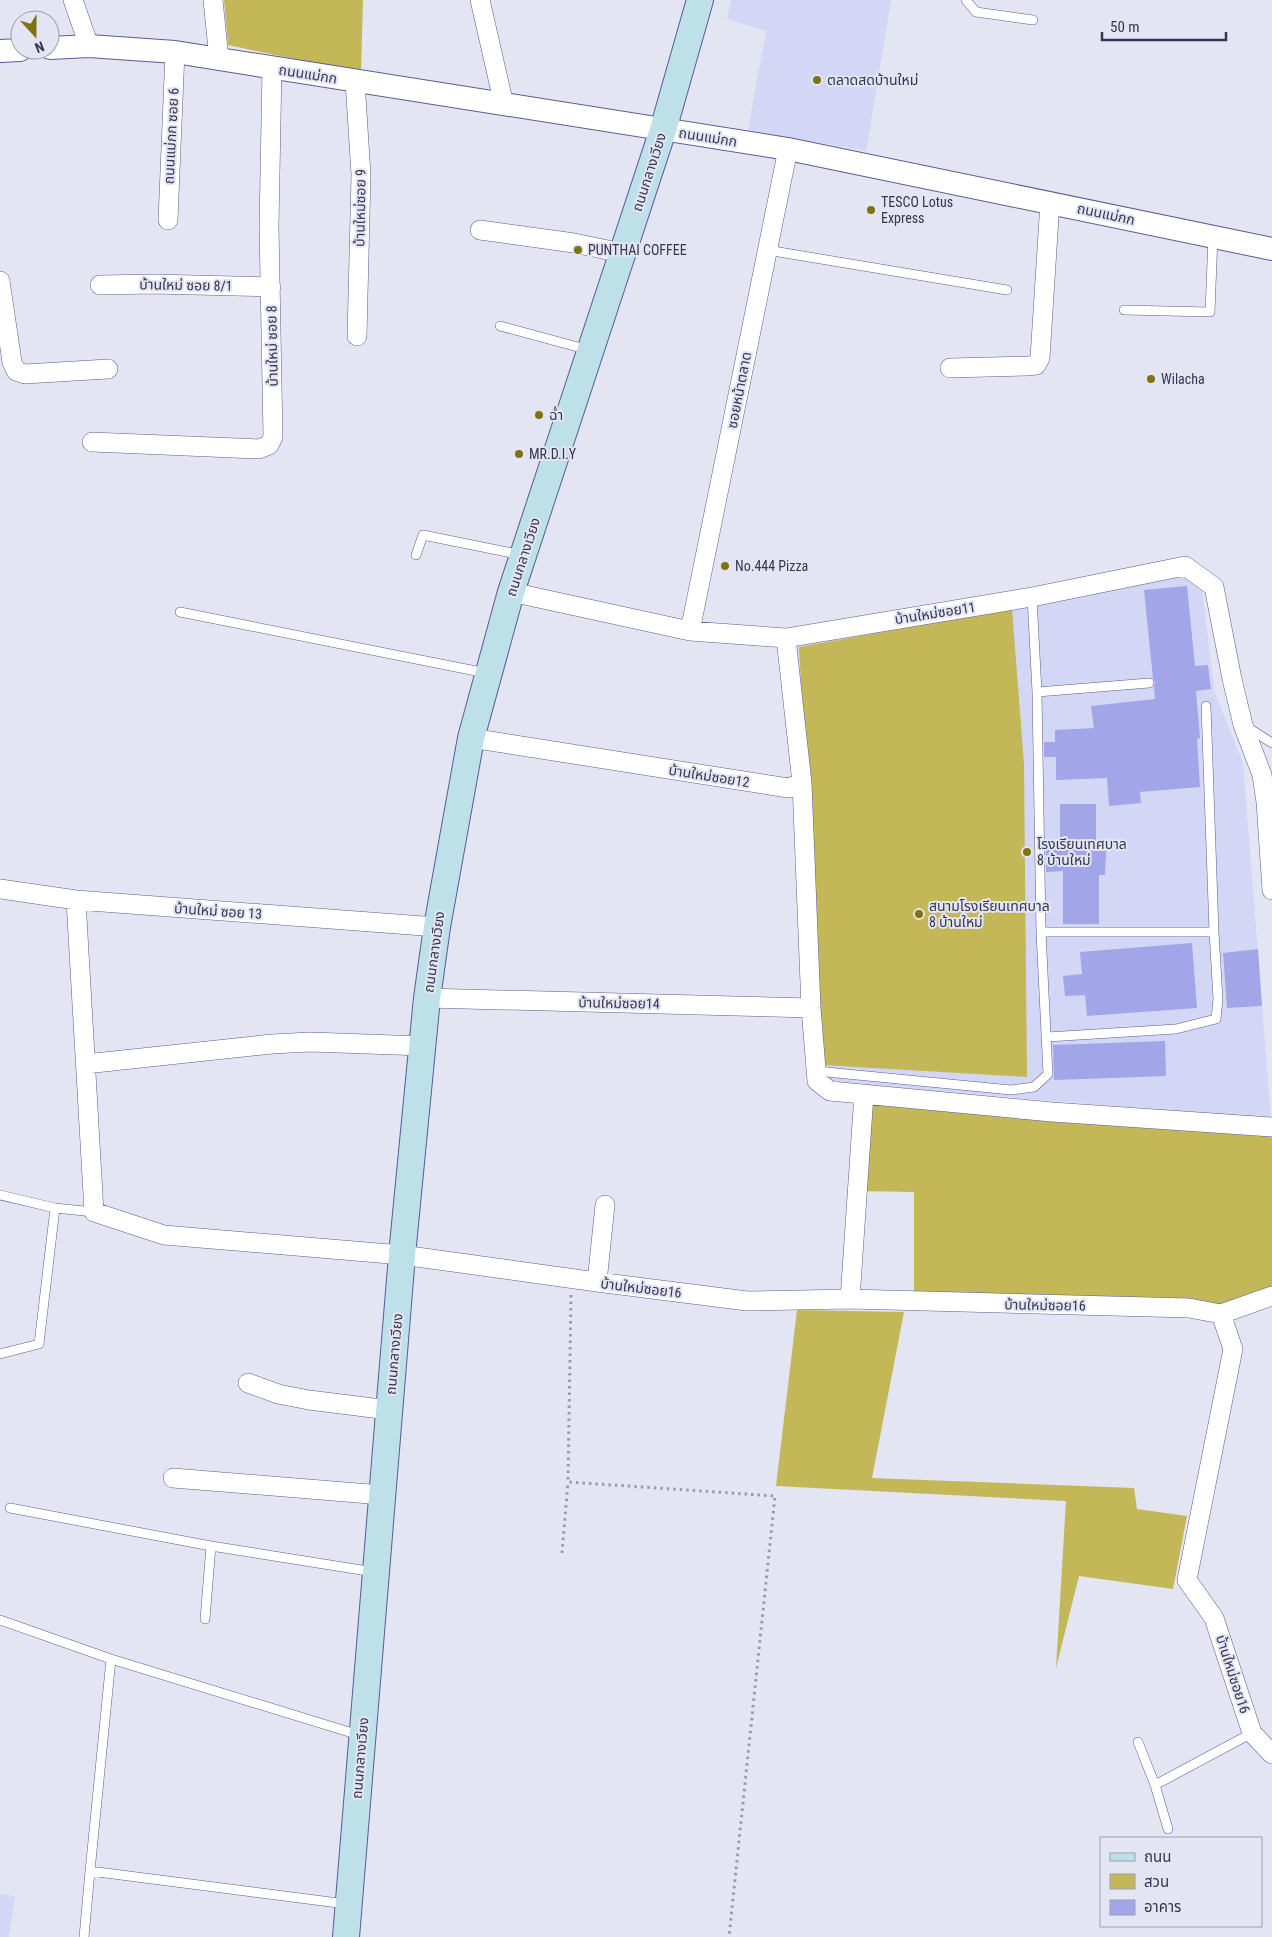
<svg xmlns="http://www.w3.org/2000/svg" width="1272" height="1937" font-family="'Roboto Condensed','Noto Sans Thai',sans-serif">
	<rect width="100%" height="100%" fill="#e3e5f3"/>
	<path fill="#d3d6f5" d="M731,0H891L866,151L748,130L766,31L727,19Z
		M1185,566L1202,589L1215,693L1243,763L1271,1119L817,1081L786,638Z
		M0,1894L15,1896L9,1937H0Z"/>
	<path fill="#c4b758" d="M224,0H363L361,73L228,45Z
		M1012,609L1024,764L1027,1077L822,1065L799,647Z
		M864,1094L1272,1127V1296L1221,1314L914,1301V1192L857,1191Z
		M797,1310L904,1312L872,1478L1134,1488L1137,1509L1187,1516L1173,1589L1079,1576L1056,1668L1066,1501L776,1486Z"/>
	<path fill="#a2a5e7" d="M1187,586L1195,666L1208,665L1211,689L1196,691L1200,738L1197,739L1200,787L1140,792L1141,803L1109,806L1107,778L1056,780V757H1044V742H1055V730L1094,728L1091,706L1155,699L1154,687L1155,682L1153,678L1144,590Z
		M1060,804H1096V851H1106L1105,875H1099V924H1063V871L1046,872V848H1060Z
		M1192,943L1197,1008L1087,1016L1085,995L1065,996L1063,976L1082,974L1080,952Z
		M1258,949L1262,1006L1227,1008L1223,953Z
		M1165,1041L1166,1076L1054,1080L1053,1045Z"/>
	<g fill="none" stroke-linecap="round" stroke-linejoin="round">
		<g stroke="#5a5b98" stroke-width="10">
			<path id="service" d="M966,0L976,12L1033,20
				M767,250L1007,290
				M1124,310L1210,312L1213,236
				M500,326L589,350
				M416,555L423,535L522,555
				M180,612L486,673
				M1037,692L1149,683
				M1206,706L1214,932
				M1247,727L1272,743
				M1041,932H1214L1218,999L1216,1019L1176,1029L1047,1037
				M816,1071L1011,1090L1034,1087L1048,1074L1041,932L1037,692L1032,597
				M0,1195L55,1208L94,1212
				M0,1354L39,1344L55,1208
				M10,1508L211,1546L374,1572
				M205,1619L211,1546
				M0,1620L111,1659L359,1735
				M111,1659L90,1871L346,1904
				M1138,1742L1155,1785L1168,1829
				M1155,1785L1252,1733
				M84,1937L90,1871"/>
		</g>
		<g stroke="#5a5b98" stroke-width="20">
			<path id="minor" d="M73,0L89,46
				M213,0L219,59
				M480,0L504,105
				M355,81L361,175L357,336
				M168,220L175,52
				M480,230L574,243L622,253
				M0,281L12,362L16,371L25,374L108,369
				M100,285L153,284L271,287
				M950,368L1027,366L1036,365L1040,358L1050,202
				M92,442L259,449L269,445L273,437L269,226L272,68
				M511,592L690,631L786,638L1032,597L1185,566L1214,587L1232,679L1243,725L1262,775L1266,802L1272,890
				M690,631L788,149
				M471,738L788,788L802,783L786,638
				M802,783L811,1008L817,1081L830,1091L1052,1112L1272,1127
				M0,889L76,900L437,927
				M76,900L94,1212L164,1235L402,1255L597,1282L747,1301L850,1299L1189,1308L1221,1314L1233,1349L1187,1580L1214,1618L1252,1733L1272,1754
				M427,998L811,1008
				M85,1064L272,1044L310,1042L423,1046
				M597,1282L605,1205
				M850,1299L864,1094
				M1221,1314L1272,1296
				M248,1383L278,1394L309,1400L389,1410
				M173,1478L382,1495"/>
		</g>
		<g stroke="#5a5b98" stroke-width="24">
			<path id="tertiary" d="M50,48L89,46L175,52L788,149L1272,249
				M0,51L20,50"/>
		</g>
		<g stroke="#5a5b98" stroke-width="28">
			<path id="secondary" d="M346,1937L402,1255L427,998L437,927L471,738L511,592L663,130L700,0"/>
		</g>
		<path stroke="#999aae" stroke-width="3" stroke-dasharray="2.5 4" stroke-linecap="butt" d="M571,1295L568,1482L775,1496L729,1937
			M562,1553L568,1482"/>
		<use href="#service" stroke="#fff" stroke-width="9"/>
		<use href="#minor" stroke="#fff" stroke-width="19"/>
		<use href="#tertiary" stroke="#fff" stroke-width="22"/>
		<use href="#secondary" stroke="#bee0e9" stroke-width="26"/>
	</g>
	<g fill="#7e7213" stroke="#e3e5f3" stroke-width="2">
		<circle cx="817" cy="80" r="5"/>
		<circle cx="871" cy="210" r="5"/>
		<circle cx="578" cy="250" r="5"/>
		<circle cx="1151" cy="379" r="5"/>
		<circle cx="539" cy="415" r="5"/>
		<circle cx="519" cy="454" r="5"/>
		<circle cx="725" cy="566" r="5"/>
		<circle cx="1027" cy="852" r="5"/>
		<circle cx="919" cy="914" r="5"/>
	</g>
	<g text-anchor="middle" stroke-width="4" stroke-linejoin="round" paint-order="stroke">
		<g font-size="14" fill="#343550" stroke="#e3e5f3">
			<text transform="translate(308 74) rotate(9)" y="5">ถนนแม่กก</text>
			<text transform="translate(171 136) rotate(-87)" y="5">ถนนแม่กก ซอย 6</text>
			<text transform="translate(708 137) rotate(9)" y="5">ถนนแม่กก</text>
			<text transform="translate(649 172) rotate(-72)" y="5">ถนนกลางเวียง</text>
			<text transform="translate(360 208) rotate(-89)" y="5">บ้านใหม่ซอย 9</text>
			<text transform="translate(1106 214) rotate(12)" y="5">ถนนแม่กก</text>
			<text transform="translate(186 285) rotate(1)" y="5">บ้านใหม่ ซอย 8/1</text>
			<text transform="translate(272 346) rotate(-91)" y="5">บ้านใหม่ ซอย 8</text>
			<text transform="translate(739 390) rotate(-79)" y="5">ซอยหน้าตลาด</text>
			<text transform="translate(523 557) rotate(-72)" y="5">ถนนกลางเวียง</text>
			<text transform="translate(935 613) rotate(-9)" y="5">บ้านใหม่ซอย11</text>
			<text transform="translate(709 776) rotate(9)" y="5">บ้านใหม่ซอย12</text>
			<text transform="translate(218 911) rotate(4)" y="5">บ้านใหม่ ซอย 13</text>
			<text transform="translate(434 952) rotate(-82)" y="5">ถนนกลางเวียง</text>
			<text transform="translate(619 1003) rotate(1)" y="5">บ้านใหม่ซอย14</text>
			<text transform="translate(641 1288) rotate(7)" y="5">บ้านใหม่ซอย16</text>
			<text transform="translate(1045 1305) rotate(1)" y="5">บ้านใหม่ซอย16</text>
			<text transform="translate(394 1354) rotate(-85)" y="5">ถนนกลางเวียง</text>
			<text transform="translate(1233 1674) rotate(72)" y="5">บ้านใหม่ซอย16</text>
			<text transform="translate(360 1758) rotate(-85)" y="5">ถนนกลางเวียง</text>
		</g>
		<g font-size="14" fill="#343550" stroke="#e3e5f3" text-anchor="start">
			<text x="827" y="85">ตลาดสดบ้านใหม่</text>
			<text x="881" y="207">TESCO Lotus<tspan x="881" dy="16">Express</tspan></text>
			<text x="588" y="255">PUNTHAI COFFEE</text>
			<text x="1161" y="384">Wilacha</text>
			<text x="549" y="420">ฉ่ำ</text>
			<text x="529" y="459">MR.D.I.Y</text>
			<text x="735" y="571">No.444 Pizza</text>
			<text x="1037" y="849">โรงเรียนเทศบาล<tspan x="1037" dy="16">8 บ้านใหม่</tspan></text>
			<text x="929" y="911">สนามโรงเรียนเทศบาล<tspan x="929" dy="16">8 บ้านใหม่</tspan></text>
		</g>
	</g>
	<rect x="1100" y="1837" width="162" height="90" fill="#e3e5f3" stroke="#9d9fb2"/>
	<rect x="1110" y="1853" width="25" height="8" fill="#bee0e9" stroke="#9d9fb2"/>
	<text x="1144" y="1862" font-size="15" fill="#343550">ถนน</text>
	<rect x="1110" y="1874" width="25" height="15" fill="#c4b758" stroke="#9d9fb2"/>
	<text x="1144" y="1887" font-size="15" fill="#343550">สวน</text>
	<rect x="1110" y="1900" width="25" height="15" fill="#a2a5e7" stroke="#9d9fb2"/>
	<text x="1144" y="1912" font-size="15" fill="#343550">อาคาร</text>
	<g transform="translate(35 35) rotate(159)"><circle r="24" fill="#e3e5f3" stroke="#9d9fb2"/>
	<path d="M0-4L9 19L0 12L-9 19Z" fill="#7e7213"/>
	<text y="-8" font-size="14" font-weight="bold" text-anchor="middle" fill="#343550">N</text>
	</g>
	<path d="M1102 32v8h124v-8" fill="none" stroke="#343550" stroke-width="2.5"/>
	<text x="1110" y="32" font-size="15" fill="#343550" stroke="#e3e5f3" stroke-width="4" paint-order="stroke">50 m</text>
</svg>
